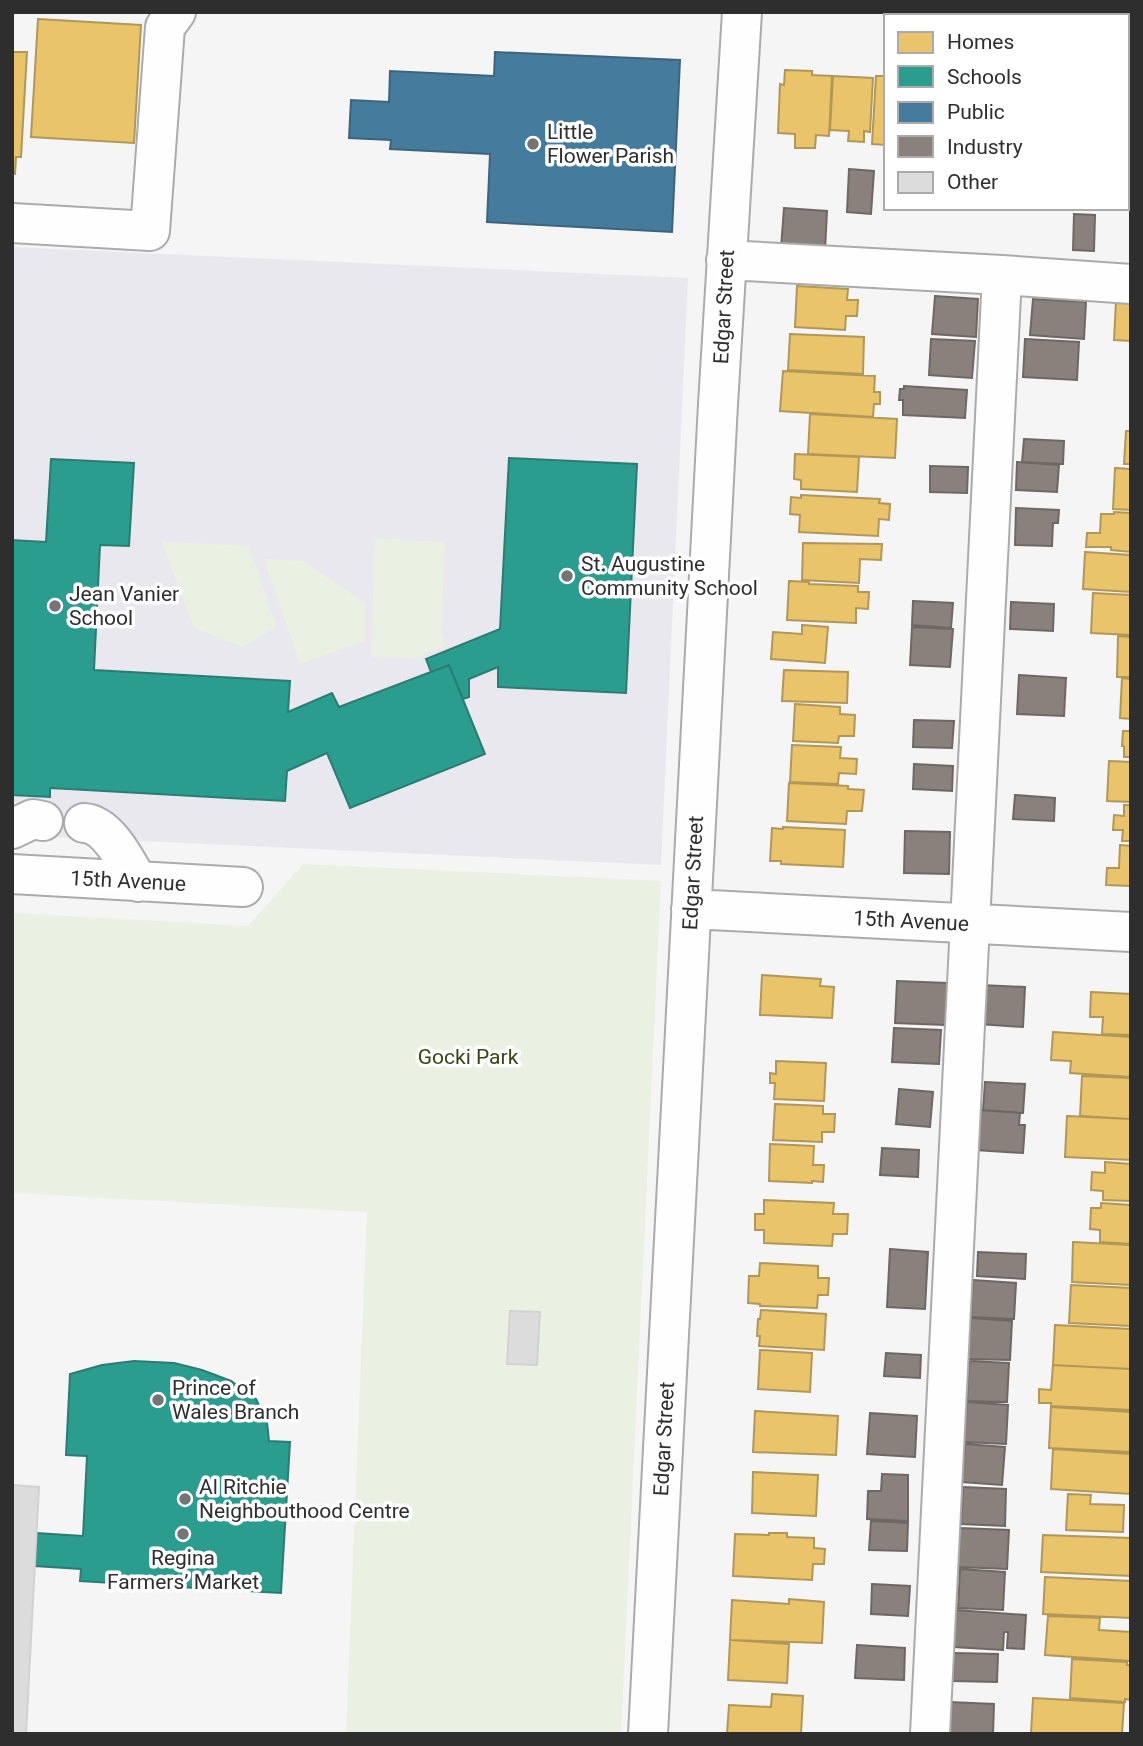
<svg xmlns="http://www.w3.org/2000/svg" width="1143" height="1746" font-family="Roboto,sans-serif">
	<rect width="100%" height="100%" fill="#f5f5f6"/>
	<path fill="#e9e8ee" d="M12,247L688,278L661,865L12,835Z"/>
	<path fill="#eaf0e2" d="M375,538L445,542L441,635L445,646L424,654L422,659L371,657Z
		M161,541L249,546L276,627L243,647L194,628Z
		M264,559L303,561L365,603V641L300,664Z
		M303,864L661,881L621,1734H346L367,1212L12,1193V913L248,926Z"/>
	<path fill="#e9c46a" stroke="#b19758" stroke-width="2" d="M38,19L141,25L134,143L31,137Z
		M12,52H27L21,157H16L15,174L12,173Z
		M785,70L812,71V75L832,76L829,136L816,135L815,148H795V134L778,133L780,84L784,85Z
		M833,76L873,78L870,132L864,131V142L848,141L849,131L830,130Z
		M876,76H886V145L872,144Z
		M1127,88H1131V157H1127Z
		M797,286L848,289L847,300H858L857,316H846L845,330L795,327Z
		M1116,301L1131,302V341L1114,340Z
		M790,334L864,337L863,374L788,370Z
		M783,371L875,376L874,392H880V404H874L873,417L780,411Z
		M810,414L897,419L895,458L808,454Z
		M1126,431H1131V464H1124Z
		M795,454L859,457L857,492L801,489V480L794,479Z
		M1115,468L1131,469V510L1113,509Z
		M801,495L880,499L879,503L890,504L889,520L879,519L878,536L799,532L800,515L790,514L791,497L801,498Z
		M1114,512L1131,513V552L1111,550V547H1086L1087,533H1100L1101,514H1114Z
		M803,543L882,544L881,560L860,559L859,583L802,580Z
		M1085,552L1131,555V592L1083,589Z
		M789,581L809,582V584L858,586V592H869L868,609L856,608V623L787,620Z
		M1093,593L1131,595V635L1091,633Z
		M802,625L828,627L825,663L771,659L773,632L802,634Z
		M1118,636L1131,637V677H1117Z
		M784,670L848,672L847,703L782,701Z
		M1122,678L1131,679V719L1120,718Z
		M795,704L840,707V714L855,715L854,736H839L838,743L793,741Z
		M1123,731H1131V757H1124V746H1122Z
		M792,745L841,747L840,758L857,759L856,774L839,773L838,784L790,782Z
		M1109,761L1131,762V802L1107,801Z
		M789,783L848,786V789L864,790L862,811H847L846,824L787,821Z
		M1124,805H1131V841H1122L1123,830H1113L1114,815L1124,816Z
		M783,827L845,830L843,867L781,864V861H770L772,828L783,829Z
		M1120,845L1131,846V886L1106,885L1107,868H1119Z
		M762,975L821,979L820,986L834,987L832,1018L760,1015Z
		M1091,992L1131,994V1035L1102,1034L1103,1017H1090Z
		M1053,1032L1131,1037V1077L1070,1073L1071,1061L1051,1060Z
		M776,1061L826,1063L824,1101L774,1099L775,1083H770V1073L776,1074Z
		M1082,1076L1131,1078V1119L1080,1116Z
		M775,1104L823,1106V1114H835L834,1132H822V1142L773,1140Z
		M1067,1116L1131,1119V1160L1065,1157Z
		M770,1144L814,1146L813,1165H824L823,1182L812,1181V1183L769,1181Z
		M1105,1162L1131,1164V1201L1103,1200V1191L1091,1190L1092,1172L1105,1173Z
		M764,1200L834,1203L833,1214H848L847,1234H833L832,1246L764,1243V1230H755V1214H764Z
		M1101,1203L1131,1205V1244L1100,1242V1230L1090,1229L1091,1208H1101Z
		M1073,1242L1131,1245V1285L1072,1282Z
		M760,1263L818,1266V1278H829L828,1295H818L817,1308L760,1306V1304L748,1303L749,1276H759Z
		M1071,1285L1131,1288V1326L1069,1323Z
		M761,1310L826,1314L824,1350L759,1346L760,1336H757L758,1319H760Z
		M1055,1325L1131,1329V1369L1053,1365Z
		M760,1350L812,1353L810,1392L758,1389Z
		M1053,1365L1131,1369V1410L1051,1406V1403H1039V1389L1051,1390Z
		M1051,1407L1131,1412V1452L1049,1448Z
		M755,1411L838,1416L836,1455L753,1452Z
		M1053,1449L1131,1454V1494L1051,1489Z
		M753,1472L818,1475L816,1516L752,1513Z
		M1068,1494L1091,1495L1090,1504L1124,1505L1123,1532L1066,1530Z
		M769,1533H787V1537L814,1538V1548L825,1549L824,1564H813L812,1580L733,1576L735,1534L769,1535Z
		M1043,1535L1131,1538V1576L1041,1572Z
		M1045,1577L1131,1581V1618L1043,1614Z
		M789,1599L824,1602L822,1643L730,1640L732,1600L789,1604Z
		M1048,1616L1100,1618L1099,1630L1131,1632V1661L1045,1655Z
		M730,1640L789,1644L787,1683L728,1680Z
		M1072,1659L1127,1662V1665H1131V1700L1125,1699V1702L1070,1698Z
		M772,1694L803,1696L801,1734H727L729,1705L771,1707Z
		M1033,1698L1124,1703L1122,1734H1031Z"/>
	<path fill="#2a9d8f" stroke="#2b7c72" stroke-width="2" d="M509,458L637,464L626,693L498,687V667L469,679V697L463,699L449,665L431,672L426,659L500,629Z
		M51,459L134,463L129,546L100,545L94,670L290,681L288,712L332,693L339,707L449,665L485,754L350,808L327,753L287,771L285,801L50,788V797L12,795V540L46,542Z
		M134,1361L174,1363L202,1370L231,1381L256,1399L267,1422L269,1441L290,1442L281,1593L80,1581L81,1569L35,1566L37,1533L83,1536L87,1456L66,1455L70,1374L102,1365Z"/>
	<path fill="#457b9d" stroke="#3e647c" stroke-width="2" d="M495,52L680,60L672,232L487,222L490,154L390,149L391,140L349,138L351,100L389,102L390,71L494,76Z"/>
	<path fill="#8a817c" stroke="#6e6865" stroke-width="2" d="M849,169L874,171L871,214L847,212Z
		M784,208L827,211L825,250L781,248Z
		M1074,214L1095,215L1094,251L1073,250Z
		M935,296L978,299L976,337L932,334Z
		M1033,299L1086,302L1084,339L1030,335Z
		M931,339L975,341L972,378L929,375Z
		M1025,339L1079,342L1077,380L1023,377Z
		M904,386L967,390L965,418L903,415V400H899L900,389H904Z
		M1024,439L1064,441L1063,464L1022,462Z
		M1017,462L1059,465L1057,492L1016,490Z
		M930,466L968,467L967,493L930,492Z
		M1016,508L1059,510L1058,523H1053L1052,546L1015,545Z
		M913,601L953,603L951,628L912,625Z
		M1011,602L1054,604L1053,631L1010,629Z
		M912,627L953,629L950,667L910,665Z
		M1019,675L1066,678L1064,716L1017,714Z
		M914,720L954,721L952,748L913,747Z
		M914,764L953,766L952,791L913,789Z
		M1015,795L1055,798L1054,821L1013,819Z
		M905,831L950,832L949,874L904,873Z
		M897,981L947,983L945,1025L895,1023Z
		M981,985L1025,987L1023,1027L979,1024Z
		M894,1028L941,1030L939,1064L892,1062Z
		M985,1082L1025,1084L1023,1113L983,1110Z
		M899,1089L933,1092L930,1127L896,1124Z
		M980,1110L1020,1113L1019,1125H1025L1023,1153L975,1150L977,1122H980Z
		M882,1148L919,1150L918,1177L880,1175Z
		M890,1249L928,1252L925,1309L887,1307Z
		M978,1252L1026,1254L1025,1279L977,1276Z
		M973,1280L1016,1283L1014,1319L971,1317Z
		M971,1318L1012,1321L1010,1360L968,1359Z
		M886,1353L921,1355L920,1378L884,1376Z
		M969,1361L1009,1363L1007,1402L967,1401Z
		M967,1402L1008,1405L1006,1444L964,1442Z
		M870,1413L917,1416L915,1457L867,1454Z
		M965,1444L1005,1447L1002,1485L962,1482Z
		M882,1474L908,1475V1521L867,1519L868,1491H881Z
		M963,1487L1006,1489L1005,1526L961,1524Z
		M871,1521L908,1523L907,1551L869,1550Z
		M960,1528L1009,1530L1007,1569L958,1567Z
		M960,1569L1005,1572L1003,1610L958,1608Z
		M872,1584L910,1586L908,1616L871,1614Z
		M956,1610L1026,1615L1024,1649L1007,1648L1008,1632H1004L1003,1650L954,1647Z
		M857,1645L905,1648L904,1680L855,1678Z
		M954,1653L998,1654L997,1682L953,1681Z
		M949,1702L994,1704L993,1734H948Z"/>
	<path fill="#dcdcdd" stroke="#d3d2d3" stroke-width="2" d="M510,1311L540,1312L537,1365L507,1364Z
		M12,1485L39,1487L26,1734H12Z"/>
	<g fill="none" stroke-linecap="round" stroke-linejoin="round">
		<g stroke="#ababac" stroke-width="42">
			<path id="minor" d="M12,223L150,231L165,27L176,12
				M726,260L1002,275L1131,284
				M84,823C108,824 127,863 138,882
				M12,829L33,819L43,821
				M12,874L243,887
				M691,909L1131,932
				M648,1734L718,404L742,12
				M930,1734L1002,275"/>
		</g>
		<use href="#minor" stroke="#fefefe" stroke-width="38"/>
	</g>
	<g fill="#747475" stroke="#fff" stroke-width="2.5">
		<circle cx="533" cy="144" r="7"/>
		<circle cx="567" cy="576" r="7"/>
		<circle cx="55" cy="606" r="7"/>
		<circle cx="158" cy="1400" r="7"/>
		<circle cx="185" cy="1499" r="7"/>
		<circle cx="183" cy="1534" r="7"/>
	</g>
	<g text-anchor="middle" stroke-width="7" stroke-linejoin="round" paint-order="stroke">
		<g font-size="21" fill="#2e2e2f" stroke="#fff" text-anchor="start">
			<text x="547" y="139">Little<tspan x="547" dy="24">Flower Parish</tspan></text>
			<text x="581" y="571">St. Augustine<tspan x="581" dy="24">Community School</tspan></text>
			<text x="69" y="601">Jean Vanier<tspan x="69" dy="24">School</tspan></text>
			<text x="172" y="1395">Prince of<tspan x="172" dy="24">Wales Branch</tspan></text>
			<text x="199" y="1494">Al Ritchie<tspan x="199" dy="24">Neighbouthood Centre</tspan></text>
			<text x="183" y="1565" text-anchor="middle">Regina<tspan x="183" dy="24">Farmers’ Market</tspan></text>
		</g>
		<g font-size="21" fill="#2e2e2f" stroke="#fff">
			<text transform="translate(724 307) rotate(-87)" y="7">Edgar Street</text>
			<text transform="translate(693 873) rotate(-87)" y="7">Edgar Street</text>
			<text transform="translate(128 881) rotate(3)" y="7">15th Avenue</text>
			<text transform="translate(911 921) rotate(3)" y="7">15th Avenue</text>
			<text transform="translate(664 1439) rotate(-87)" y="7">Edgar Street</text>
		</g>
		<g font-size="21" fill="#364713" stroke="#fff">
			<text x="468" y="1064">Gocki Park</text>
		</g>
	</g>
	<rect width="1143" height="1746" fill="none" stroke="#2e2e2f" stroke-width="28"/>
	<rect x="884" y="14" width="245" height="196" fill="#ffffff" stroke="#ababac" stroke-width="2"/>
	<rect x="898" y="32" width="35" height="21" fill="#e9c46a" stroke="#ababac" stroke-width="2"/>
	<text x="947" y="49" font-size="21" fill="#2e2e2f">Homes</text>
	<rect x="898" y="66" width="35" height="21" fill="#2a9d8f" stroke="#ababac" stroke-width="2"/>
	<text x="947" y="84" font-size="21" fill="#2e2e2f">Schools</text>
	<rect x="898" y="102" width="35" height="21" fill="#457b9d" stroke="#ababac" stroke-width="2"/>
	<text x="947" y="119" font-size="21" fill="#2e2e2f">Public</text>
	<rect x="898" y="136" width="35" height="21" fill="#8a817c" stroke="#ababac" stroke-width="2"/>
	<text x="947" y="154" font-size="21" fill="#2e2e2f">Industry</text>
	<rect x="898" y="172" width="35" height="21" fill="#dcdcdd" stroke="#ababac" stroke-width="2"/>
	<text x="947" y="189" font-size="21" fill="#2e2e2f">Other</text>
</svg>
